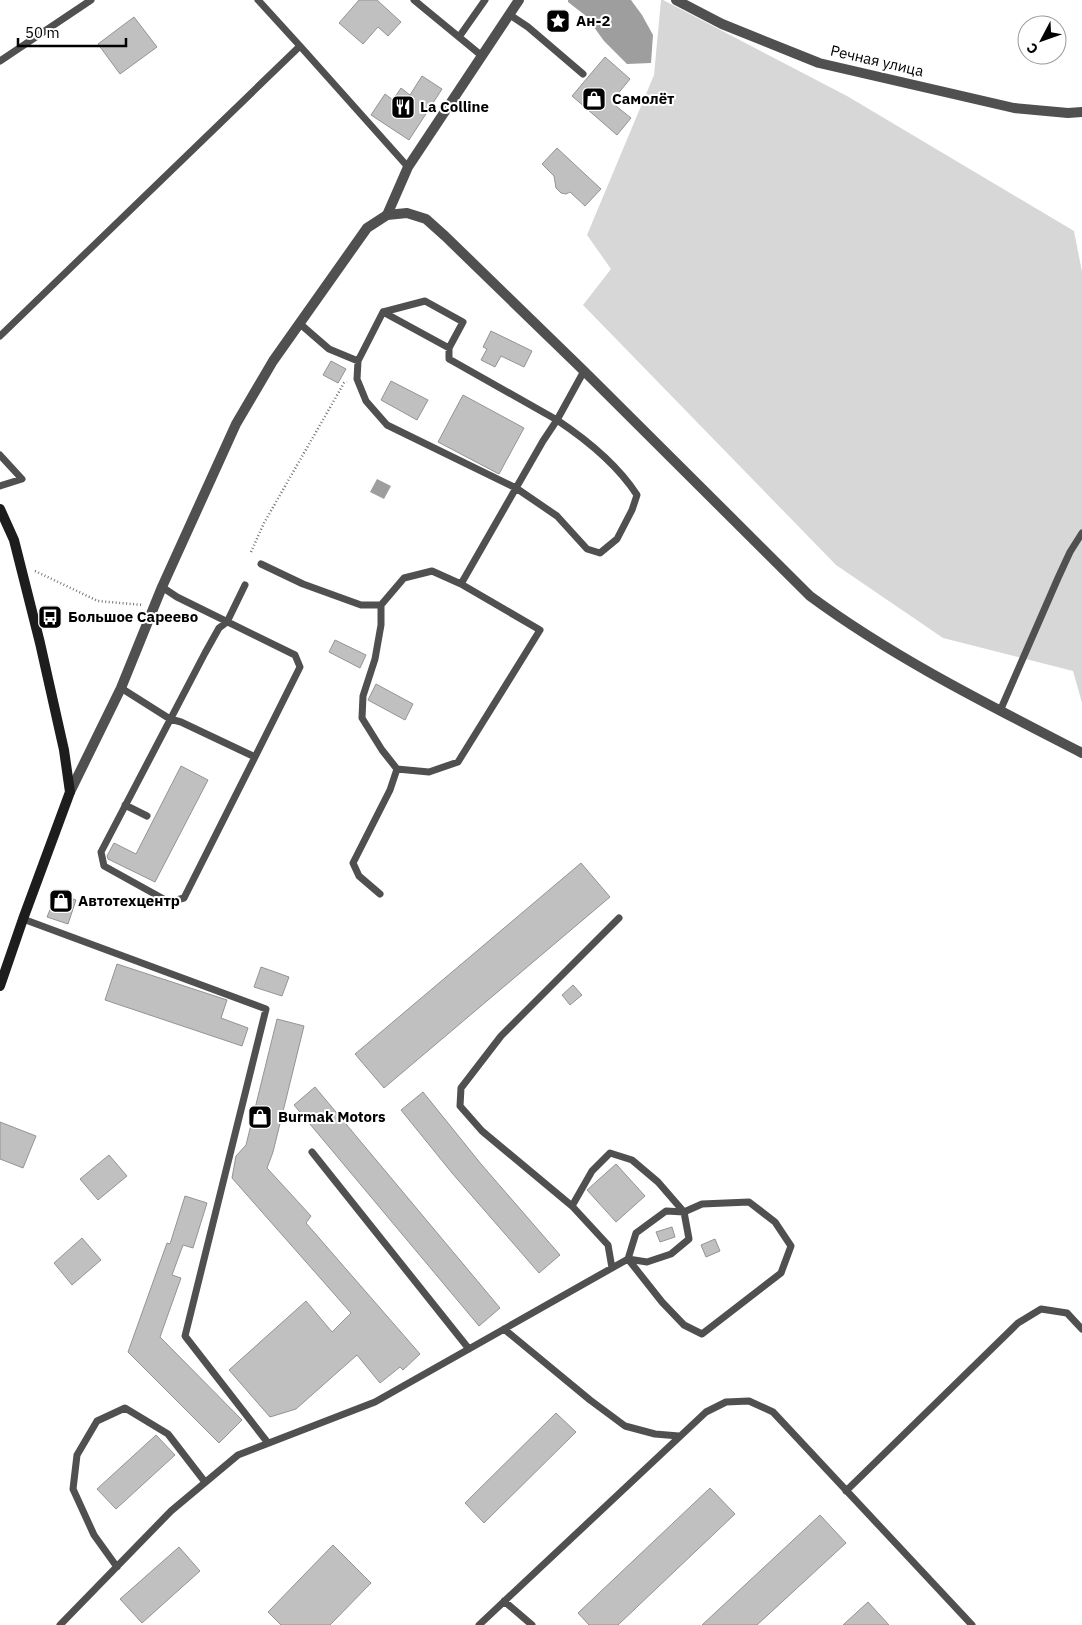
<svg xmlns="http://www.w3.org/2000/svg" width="1082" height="1625" font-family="'IBM Plex Sans',sans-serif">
	<rect width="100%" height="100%" fill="#fff"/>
	<path fill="#d7d7d7" d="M661,0H663L847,96L1074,231L1082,272V703L1073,671L943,638L836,565L583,305L611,269L587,235L654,75Z"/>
	<path fill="#9e9e9e" d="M568,0H631L642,15L653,35L651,63L627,64L604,41L586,16L568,2Z
		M377,479L391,486L384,499L370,492Z"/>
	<path fill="#c0c0c0" stroke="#949494" d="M359,0H377L401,22L388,36L378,27L363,44L339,23Z
		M134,17L157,47L120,74L98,44Z
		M605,57L630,79L611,102L631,118L617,135L572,96Z
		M422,76L442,89L409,140L371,115L385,94L393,100L401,88L410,95Z
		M557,148L601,189L585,206L570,192L566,194L561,193L556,188L554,176L542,164Z
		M491,331L532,351L524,367L501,356L495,367L481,360L487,349L483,347Z
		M331,361L346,369L338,383L323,375Z
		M391,381L428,400L417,420L381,400Z
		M463,395L524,428L499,474L438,442Z
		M335,640L366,655L360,668L329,652Z
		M376,684L413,704L405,720L368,700Z
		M181,766L208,780L155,882L108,859L107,856L114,843L136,854Z
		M581,863L610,897L384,1088L355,1054Z
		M57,893L76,900L68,924L47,917Z
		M117,964L227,1000L221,1018L248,1028L242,1046L105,1000Z
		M261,967L289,977L282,996L254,987Z
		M573,985L582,995L570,1005L562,995Z
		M277,1019L304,1026L273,1152L267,1168L311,1216L306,1223L420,1354L403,1370L400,1367L380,1383L357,1355L296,1409L270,1417L229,1370L306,1301L332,1332L351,1313L232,1178L236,1156L246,1145Z
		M315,1087L500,1308L479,1326L294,1105Z
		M423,1092L481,1164L560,1255L539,1273L452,1173L401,1110Z
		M0,1122L36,1136L23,1168L0,1159Z
		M109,1155L127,1176L98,1200L80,1179Z
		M616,1164L645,1196L616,1222L587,1190Z
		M185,1196L207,1203L193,1248L183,1245L172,1275L181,1278L160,1337L242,1420L219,1443L128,1352L167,1243L170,1244Z
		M672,1227L675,1237L660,1242L656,1232Z
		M82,1238L101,1260L72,1285L54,1263Z
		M715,1239L720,1251L706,1257L701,1245Z
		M556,1413L576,1432L484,1523L465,1503Z
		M156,1435L175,1455L116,1509L97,1489Z
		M710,1488L735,1514L618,1625H589L578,1613Z
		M820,1515L846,1543L757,1625H702Z
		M333,1545L371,1583L330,1625H281L268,1612Z
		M179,1547L200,1571L142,1623L120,1599Z
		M868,1602L889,1625H843Z"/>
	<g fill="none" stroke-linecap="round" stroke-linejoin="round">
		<path stroke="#727272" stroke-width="2.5" stroke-dasharray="1 2.5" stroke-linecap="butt" d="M251,552L264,523L344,383L347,382
			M35,571L98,601L143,605"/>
		<path stroke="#505050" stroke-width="7" d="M258,0L300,46
			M414,0L482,56
			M510,15L528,27L583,74
			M459,37L485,0
			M0,61L91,0
			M383,312L449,348
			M299,323L329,349L358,361L383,312L425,301L463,322L449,348V359L557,420L584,371
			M0,336L300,46L408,167
			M358,361L357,379L366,401L387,425L516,488L557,516L587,549L600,553L617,539L632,510L637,495C617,464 587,440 557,420L543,441L461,584L540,630L458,762L429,772L397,769L390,790L353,863L359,876L380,894
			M0,455L22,479L0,486
			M261,564L303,584L361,605H381
			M245,585L227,622L219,628L205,653L101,852L104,866L169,902L184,898L255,757
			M121,688L170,719L181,722L255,757L300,667L295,655L177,597L162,587
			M1000,711L1058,578L1070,552L1082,533
			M397,769L382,750L362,718L363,696L375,659L381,625V605L404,578L432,571L461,584
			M125,805L147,816
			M23,919L266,1009L185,1336L268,1443
			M312,1152L469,1349
			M749,1202L775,1222L791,1246L781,1273L702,1334L684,1325L662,1302L628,1259L636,1233L666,1211L684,1212L702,1204Z
			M572,1206L482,1131L460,1106L461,1088L501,1036L619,918
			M504,1329L590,1400L625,1426L655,1434L679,1436
			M846,1491L1018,1323L1041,1309L1067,1313L1082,1329
			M117,1567L94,1535L73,1489L77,1455L97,1421L125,1408L168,1434L205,1482
			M504,1601L532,1625
			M60,1625L171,1511L238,1455L375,1402L612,1268L628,1259L647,1262L671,1254L689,1239L684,1212L658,1182L632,1160L610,1153L592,1171L572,1206L608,1245L612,1268
			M479,1625L706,1412L726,1402L749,1401L773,1412L972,1625"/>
		<path stroke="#505050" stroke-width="10" d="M676,0L722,24L819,63L1014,108L1068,113L1082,112
			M387,215L408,167L519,0"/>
		<path stroke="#505050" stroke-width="10" d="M70,792L121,688L162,587L236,424L273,361L367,228L387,215L407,213L426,219L445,236L584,371L810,596C894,658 989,705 1082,753"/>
		<path stroke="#1d1d1d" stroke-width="10" d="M0,509L14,540L40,643L64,750L70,792L23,919L0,986"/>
	</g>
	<defs>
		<g id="sight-square" transform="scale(1.25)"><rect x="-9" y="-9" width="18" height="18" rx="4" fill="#000" stroke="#fff"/><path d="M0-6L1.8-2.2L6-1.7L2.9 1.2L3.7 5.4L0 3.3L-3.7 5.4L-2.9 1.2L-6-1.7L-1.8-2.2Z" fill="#fff"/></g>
		<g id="shop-square" transform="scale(1.25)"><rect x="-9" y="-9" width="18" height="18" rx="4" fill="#000" stroke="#fff"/><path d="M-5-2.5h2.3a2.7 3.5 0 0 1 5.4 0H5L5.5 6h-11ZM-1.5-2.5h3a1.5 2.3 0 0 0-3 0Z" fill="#fff"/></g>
		<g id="restaurant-square" transform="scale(1.25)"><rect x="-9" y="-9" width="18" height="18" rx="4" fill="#000" stroke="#fff"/><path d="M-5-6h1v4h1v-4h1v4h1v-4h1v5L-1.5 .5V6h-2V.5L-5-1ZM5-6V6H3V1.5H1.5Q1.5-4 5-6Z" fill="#fff"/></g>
		<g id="bus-square" transform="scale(1.25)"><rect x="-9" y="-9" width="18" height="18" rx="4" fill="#000" stroke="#fff"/><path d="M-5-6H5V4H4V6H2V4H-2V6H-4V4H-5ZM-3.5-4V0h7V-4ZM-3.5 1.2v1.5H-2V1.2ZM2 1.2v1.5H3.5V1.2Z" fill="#fff"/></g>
	</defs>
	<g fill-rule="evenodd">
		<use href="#sight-square" x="558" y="21"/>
		<use href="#shop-square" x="594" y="99"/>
		<use href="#restaurant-square" x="403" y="107"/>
		<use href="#bus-square" x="50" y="617"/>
		<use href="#shop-square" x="61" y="901"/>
		<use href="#shop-square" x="260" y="1117"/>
	</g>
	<g text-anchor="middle" stroke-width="4" stroke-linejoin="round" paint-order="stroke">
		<g font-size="15" font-weight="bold" fill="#000" stroke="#fff" text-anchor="start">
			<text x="576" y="26">Ан-2</text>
			<text x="612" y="104">Самолёт</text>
			<text x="420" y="112">La Colline</text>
			<text x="68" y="622">Большое Сареево</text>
			<text x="78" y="906">Автотехцентр</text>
			<text x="278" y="1122">Burmak Motors</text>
		</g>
		<g font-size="15" fill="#000" stroke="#fff">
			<text transform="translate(877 61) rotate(13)" y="5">Речная улица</text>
		</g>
	</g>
	<g transform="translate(1042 40) rotate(229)"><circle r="24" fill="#ffffff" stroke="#999999"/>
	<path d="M0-4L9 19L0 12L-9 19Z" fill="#000000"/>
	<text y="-8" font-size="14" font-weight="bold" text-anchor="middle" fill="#000000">С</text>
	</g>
	<path d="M18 38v8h108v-8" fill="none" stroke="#000000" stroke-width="2.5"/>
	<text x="25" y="38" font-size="15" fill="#000000" stroke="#ffffff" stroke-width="4" paint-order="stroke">50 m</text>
</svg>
